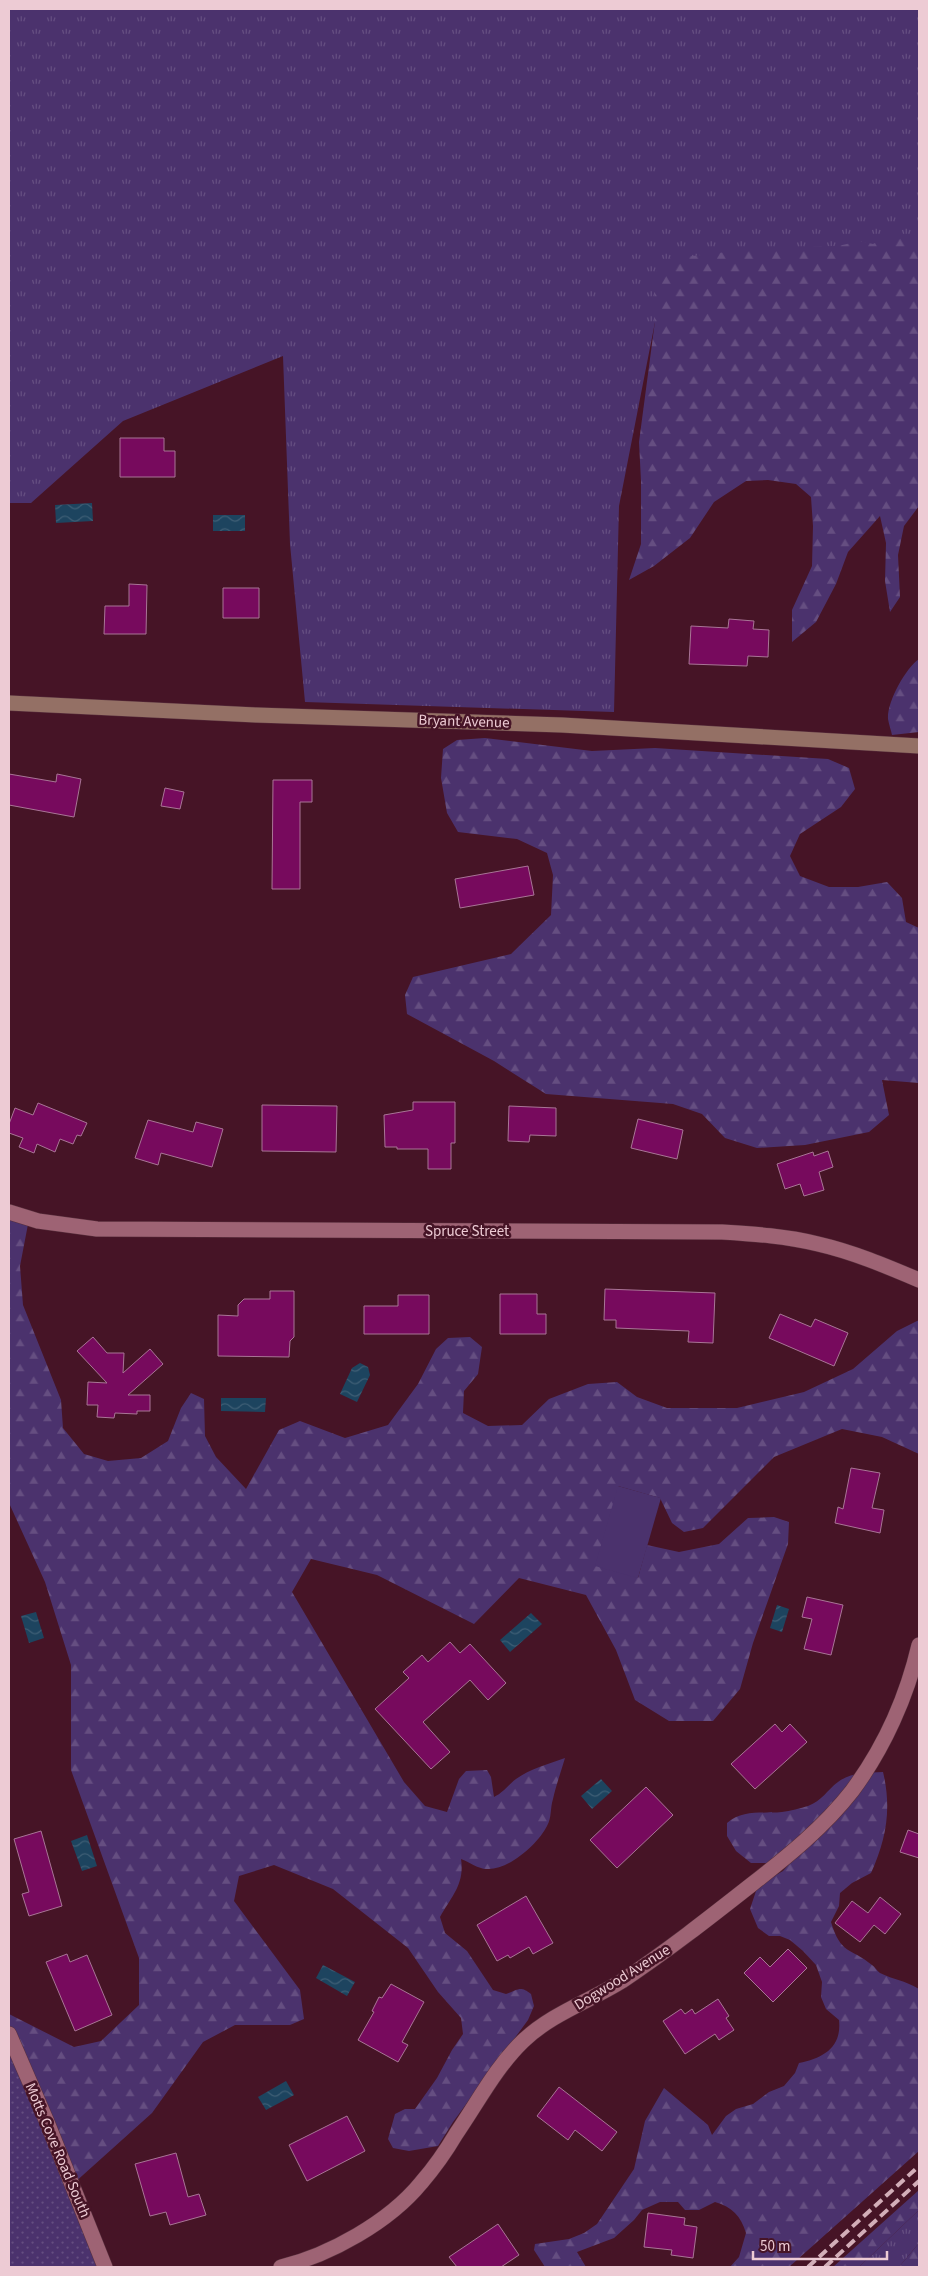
<svg xmlns="http://www.w3.org/2000/svg" width="928" height="2276" font-family="'Source Sans 3',sans-serif">
	<defs>
		<pattern id="grass-tufts" width="24" height="20" patternUnits="userSpaceOnUse" patternTransform="scale(1.25)"><rect width="24" height="20" fill="#4b326d"/><path d="M3 7l-1-3M5 7V3M7 7l1-3M15 17l-1-3M17 17v-4M19 17l1-3" fill="none" stroke="#654e81"/></pattern>
		<pattern id="forest-firs" width="22" height="20" patternUnits="userSpaceOnUse" patternTransform="scale(1.25)"><rect width="22" height="20" fill="#4b326d"/><path d="M5 1l3.5 6h-7zM16 11l3.5 6h-7z" fill="#654e81"/></pattern>
		<pattern id="park-dots" width="8" height="8" patternUnits="userSpaceOnUse" patternTransform="scale(1.25)"><rect width="8" height="8" fill="#4b326d"/><path d="M2 2h.1M6 6h.1" fill="none" stroke="#654e81" stroke-width="1.8" stroke-linecap="round"/></pattern>
		<pattern id="water-waves" width="16" height="10" patternUnits="userSpaceOnUse" patternTransform="scale(1.25)"><rect width="16" height="10" fill="#1d445f"/><path d="M0 5q4-4 8 0t8 0" fill="none" stroke="#3e5e75"/></pattern>
	</defs>
	<rect width="100%" height="100%" fill="#461426"/>
	<path fill="url(#grass-tufts)" d="M10,9H919V254L665,271L619,506L614,712L305,702L290,544L283,356L123,421L31,503H9Z
		M919,2210V2243L899,2267H859Z"/>
	<path fill="url(#forest-firs)" d="M900,237L913,240L919,237V506L904,526L898,555L900,597L890,612L885,581L886,543L880,516L848,552L836,584L816,622L792,642V610L812,566L813,526L811,497L796,484L768,480L746,481L714,502L690,538L654,566L629,580L641,544V481L639,442L655,321V281L657,270L663,263L668,259L676,258L751,249L838,246L860,241L873,244L881,240Z
		M919,659V732L892,735C891,730 889,725 888,719C887,702 905,669 919,659Z
		M485,738L592,751L655,748L828,759L849,768L855,789L841,807L800,834L790,856L800,876L829,887H858L887,882L902,898L906,922L919,928V1083L882,1080L889,1115L869,1132L805,1145L757,1148L725,1138L702,1114L673,1104L546,1094L494,1061L407,1014L405,995L413,977L511,954L551,915L553,875L547,853L517,839L458,832L447,813L441,778L443,749L457,740Z
		M9,1212L29,1219L20,1266L23,1305L61,1400L63,1428L84,1454L108,1461L141,1458L168,1441L181,1408L191,1393L204,1399L205,1436L216,1457L246,1489L279,1430L300,1421L345,1438L388,1425L418,1384L436,1349L448,1338L470,1337L482,1347L478,1374L464,1391L463,1413L488,1426L522,1425L549,1399L588,1384L617,1382L637,1397L667,1408H737L804,1392L853,1369L897,1331L919,1320V1454L882,1437L842,1429L774,1457L703,1528L684,1532L672,1523L660,1498L618,1486L638,1578L647,1545L679,1552L719,1544L748,1518L774,1517L789,1522L788,1544L753,1643L740,1689L713,1721H669L635,1700L616,1650L586,1595L519,1578L474,1624L377,1575L311,1559L292,1592L404,1782L425,1806L447,1812L459,1779L466,1771L487,1770L491,1777L494,1797C504,1792 507,1786 516,1779C530,1769 548,1764 565,1758C561,1772 556,1785 553,1799C550,1808 552,1817 547,1826C538,1844 508,1871 486,1869C479,1869 469,1862 461,1859C465,1884 451,1897 440,1917L445,1933L467,1951L493,1990L506,1994C518,1990 520,1985 531,1994L534,2006L528,2020L453,2122L438,2146L409,2151L393,2148L388,2139L395,2114L405,2109H415L437,2078L452,2050L463,2034L461,2018L438,1992L408,1948L333,1889L274,1865L239,1876L234,1901L300,1990L304,2019L290,2025H235L203,2042L152,2113L73,2184L9,2267V2014L74,2047L101,2041L139,2005V1958L71,1770V1665L45,1582L9,1503Z
		M883,1772C892,1809 886,1840 871,1873L852,1883L840,1893L839,1906L831,1922C841,1955 850,1947 872,1965C875,1967 877,1971 880,1973C894,1980 904,1980 919,1989V2151L789,2267H730L739,2257L746,2233C741,2216 732,2207 715,2202L699,2210H685L678,2202H660L642,2210L634,2220L614,2238L577,2252L586,2267H545L534,2250L535,2244L569,2239L584,2233L597,2224L634,2169L645,2121L664,2088L708,2125L712,2135L726,2116L736,2109L753,2104L769,2092L784,2086L795,2073L799,2063C824,2058 842,2047 839,2020L826,2009L821,1997L822,1982L816,1965L803,1951L790,1940L780,1936H769L758,1928L750,1909L756,1891L769,1879L783,1871L797,1855L767,1863H751L736,1851L727,1836V1823C743,1809 763,1814 782,1812C790,1811 801,1808 808,1806C822,1801 827,1790 838,1782C851,1772 868,1773 883,1772Z
		M919,2190V2210L859,2267H833Z
		M919,2243V2267H899Z"/>
	<path fill="url(#park-dots)" d="M9,2034L104,2267H9Z"/>
	<path fill="#4b326d" d="M618,1486L661,1498L638,1578L595,1566Z"/>
	<path fill="url(#water-waves)" d="M92,503L93,521L56,523L55,505Z
		M213,515H245V531H213Z
		M360,1363L368,1367L370,1375L357,1402L340,1394L352,1368Z
		M221,1398H266L265,1412L221,1411Z
		M777,1605L789,1609L782,1632L770,1628Z
		M36,1612L44,1638L29,1643L21,1616Z
		M531,1613L542,1624L510,1652L500,1640Z
		M601,1779L612,1791L592,1809L581,1796Z
		M87,1835L97,1866L82,1871L71,1841Z
		M323,1965L355,1982L347,1996L316,1978Z
		M286,2081L294,2095L266,2110L258,2097Z"/>
	<path fill="#770a5d" stroke="#a97596" d="M120,438H164V451H175V477H120Z
		M129,584L147,585L146,634H104L105,606H129Z
		M223,588H259V618H223Z
		M729,619L754,621L753,629L769,630L768,657L748,656L747,666L689,664L691,626L728,628Z
		M9,774L56,782L57,774L81,779L74,817L9,805Z
		M273,780H312V802H300V889H272Z
		M165,788L184,792L180,809L161,806Z
		M528,866L534,895L460,908L455,879Z
		M413,1102H455V1143H451V1169H428V1149H397V1147H385L384,1115L413,1110Z
		M38,1103L87,1123L81,1136L77,1135L73,1144L60,1139L55,1152L37,1144L34,1153L19,1147L23,1138L9,1133V1124L15,1108L33,1115Z
		M262,1105L337,1106L336,1152L262,1151Z
		M509,1106L556,1108V1136L530,1135L529,1142L508,1141Z
		M638,1119L683,1130L677,1159L631,1148Z
		M148,1120L193,1132L196,1122L223,1129L212,1167L161,1153L158,1165L135,1158Z
		M828,1151L833,1167L819,1172L824,1190L804,1196L800,1184L785,1189L777,1164L813,1152L814,1156Z
		M605,1289L715,1293L713,1343L688,1342L689,1331L616,1328V1320H604Z
		M270,1291H294V1337L290,1341L289,1357L218,1356V1315L238,1316V1305L244,1299H270Z
		M500,1294H537V1314H546V1334H500Z
		M398,1295H429V1334H364V1306H398Z
		M780,1314L811,1327L815,1319L848,1333L834,1366L769,1338Z
		M93,1337L107,1353H124L123,1373L150,1349L163,1364L128,1395H150V1411H137V1414L115,1413L114,1418L97,1417L98,1405H87L88,1382L107,1383L77,1351Z
		M851,1468L880,1473L872,1508L884,1510L880,1533L835,1523L838,1507L843,1509Z
		M807,1597L843,1605L831,1655L804,1649L812,1619L802,1617Z
		M450,1642L460,1653L470,1644L506,1683L488,1700L470,1680L423,1722L450,1752L431,1769L375,1709L409,1678L403,1672L422,1655L428,1662Z
		M775,1724L782,1732L790,1724L807,1742L755,1789L731,1764Z
		M646,1787L673,1815L617,1868L590,1840Z
		M908,1830L919,1834V1858L900,1852Z
		M41,1831L62,1906L29,1916L22,1894L29,1892L14,1839Z
		M526,1896L553,1943L533,1954L529,1947L510,1958L508,1955L497,1961L477,1925Z
		M880,1897L901,1914L885,1934L874,1925L860,1942L835,1923L852,1901L868,1913Z
		M788,1949L807,1968L773,2002L744,1973L760,1957L770,1967Z
		M67,1954L70,1962L87,1955L112,2015L75,2031L46,1962Z
		M391,1984L424,2002L402,2042L408,2045L398,2062L358,2040L374,2012L372,2011L379,1997L382,1998Z
		M718,1999L729,2016L726,2018L734,2030L719,2040L715,2034L685,2054L663,2021L681,2009L685,2014L692,2009L695,2014Z
		M559,2087L617,2132L602,2151L575,2130L568,2140L537,2116Z
		M347,2116L365,2151L307,2181L289,2145Z
		M176,2153L188,2197L199,2194L206,2215L170,2225L166,2212L150,2216L135,2164Z
		M648,2213L685,2218L684,2225L697,2227L693,2258L671,2255L672,2250L644,2247Z
		M498,2224L519,2255L501,2267H457L449,2257Z"/>
	<g fill="none" stroke-linecap="round" stroke-linejoin="round">
		<g stroke="#59313e" stroke-width="16">
			<path id="minor" d="M9,1212L38,1221L97,1229L722,1232C754,1234 786,1236 818,1244C853,1252 886,1266 919,1280
				M9,2034L47,2122L105,2267
				M281,2267C330,2255 389,2222 421,2183C434,2168 446,2151 456,2134C478,2102 496,2067 523,2041C551,2014 590,2001 622,1981C667,1951 709,1918 751,1885C787,1857 824,1827 852,1791C884,1748 907,1696 919,1645"/>
		</g>
		<g stroke="#59313e" stroke-width="16">
			<path id="secondary" d="M9,703L256,715L562,725L919,746"/>
		</g>
		<use href="#minor" stroke="#9e6374" stroke-width="15"/>
		<use href="#secondary" stroke="#947065" stroke-width="15"/>
		<path stroke="#d2aeb8" stroke-width="4" stroke-dasharray="10 5" stroke-linecap="butt" d="M808,2267L919,2166
			M825,2267L919,2181"/>
	</g>
	<g text-anchor="middle" stroke-width="5" stroke-linejoin="round" paint-order="stroke">
		<g font-size="15" fill="#edcbd4" stroke="#461426">
			<text transform="translate(464 721) rotate(2)" y="5">Bryant Avenue</text>
			<text x="467" y="1236">Spruce Street</text>
			<text transform="translate(622 1977) rotate(-32)" y="5">Dogwood Avenue</text>
			<text transform="translate(58 2150) rotate(67)" y="5">Motts Cove Road South</text>
		</g>
	</g>
	<rect width="928" height="2276" fill="none" stroke="#edcbd4" stroke-width="20"/>
	<path d="M753 2251v8h134v-8" fill="none" stroke="#edcbd4" stroke-width="2.5"/>
	<text x="760" y="2251" font-size="15" fill="#edcbd4" stroke="#461426" stroke-width="4" paint-order="stroke">50 m</text>
</svg>
